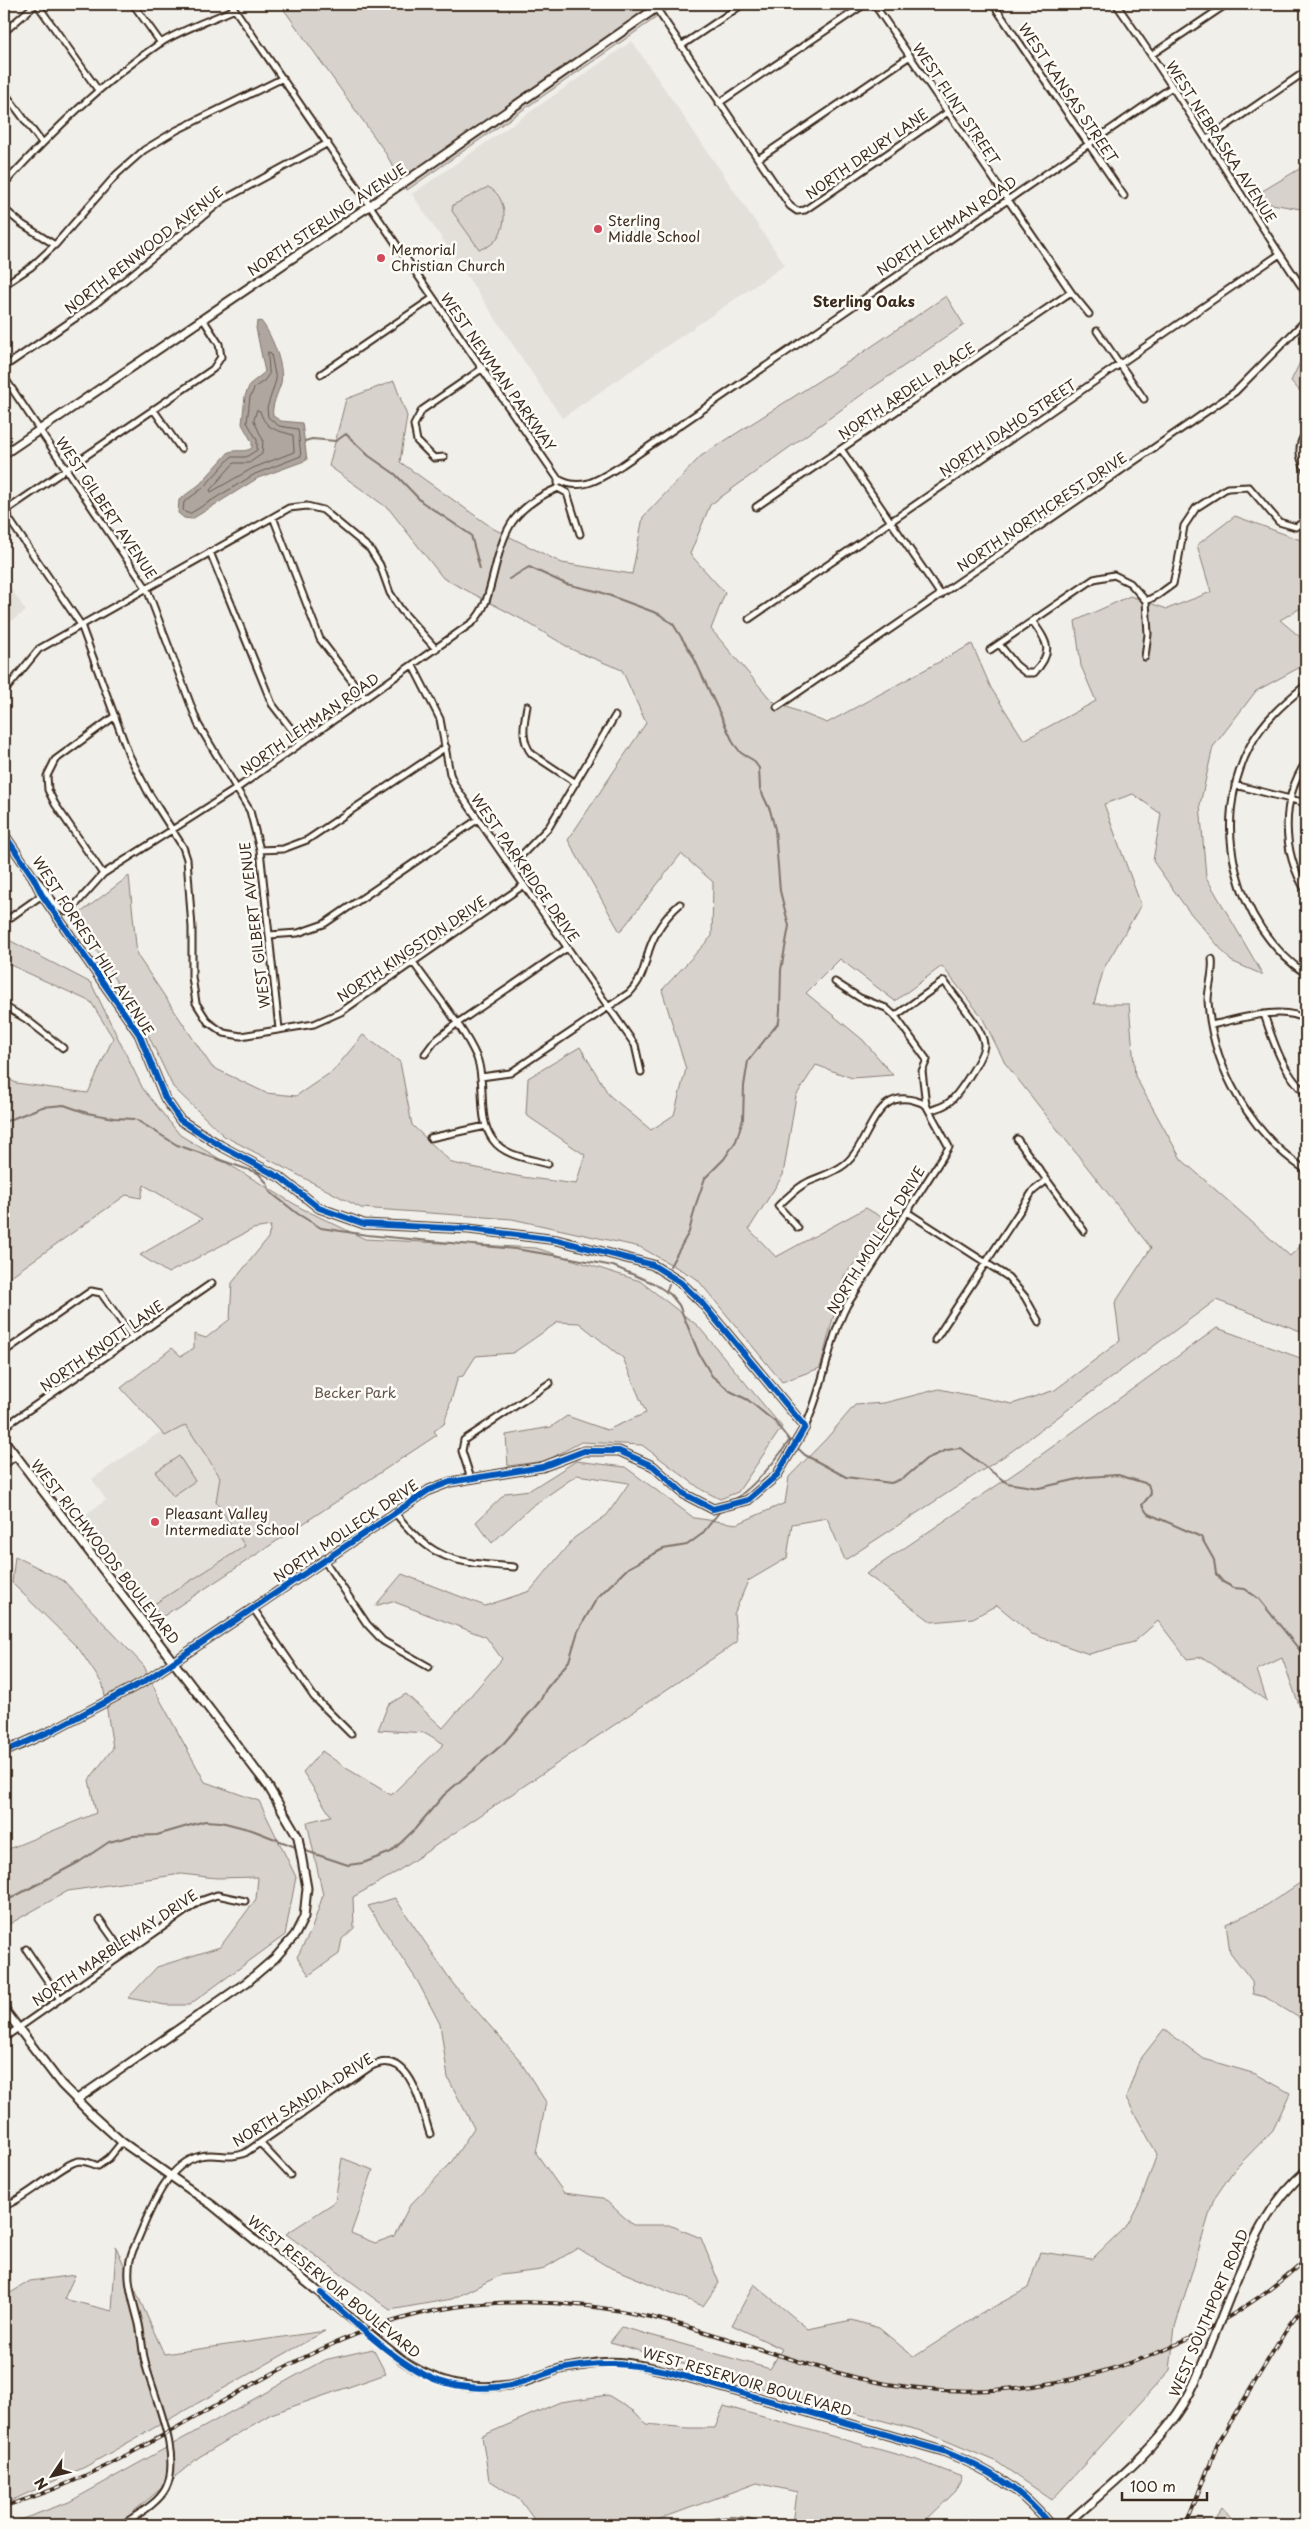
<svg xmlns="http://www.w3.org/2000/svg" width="1310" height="2529" font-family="'Playpen Sans',sans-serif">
	<rect width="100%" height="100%" fill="#f1efea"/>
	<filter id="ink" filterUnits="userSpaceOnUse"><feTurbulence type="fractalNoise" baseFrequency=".02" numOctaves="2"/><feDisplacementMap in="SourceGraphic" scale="10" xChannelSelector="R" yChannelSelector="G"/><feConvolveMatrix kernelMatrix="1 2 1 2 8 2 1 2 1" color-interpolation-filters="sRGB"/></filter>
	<g filter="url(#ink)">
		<path fill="#e3e0da" d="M632,41L785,265L562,418L412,194Z
			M4,578L26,611L4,626Z
			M184,1421L220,1477L216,1502L252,1556L156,1619L79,1519L106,1500L92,1479L163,1430Z"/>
		<path fill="#d7d2cc" stroke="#897e75" d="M280,4H676L407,190L383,149Z
			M1306,165V210L1266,203L1259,193Z
			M488,187C513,198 508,246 479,249L452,211L453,205Z
			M946,296L964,325L860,396L710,505L690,554L725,593L711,629L772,701L827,723L972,644L991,688L1024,740L1096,701L1081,666L1075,621L1130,596L1167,609L1211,592L1197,545L1235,516L1306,542V605L1280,620L1306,642V664L1256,691L1213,747L1200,804L1206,877L1263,975L1231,961L1187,909L1153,861L1161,814L1133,794L1104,804L1141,905L1104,968L1094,1004H1129L1135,1076L1181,1159L1290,1256L1306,1241V1333L1216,1300L1012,1451L845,1560L827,1518L792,1524L787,1558L748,1581L734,1614L737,1642L392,1875L353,1897L354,1928L342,1939L339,1954L309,1975L297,1957L311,1931L323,1895L307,1822L331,1816L303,1772L322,1751L346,1768L391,1795L444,1744L426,1733L378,1730L388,1705L406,1694L443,1728L502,1659L486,1637L392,1601L375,1606L402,1574L485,1606L530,1591L574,1538L607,1515L629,1483L577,1475L531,1507L492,1543L476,1522L506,1493L530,1490L576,1461L625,1467L694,1518L737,1524L785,1503L789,1477L826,1439L855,1405L884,1403L939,1389L1012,1404L1055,1390L1120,1341L1115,1303L1151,1248L1005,1063L982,1017L942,966L895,1001L840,959L806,993L863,1040L893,1075L852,1078L816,1065L796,1096L783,1175L749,1229L776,1257L866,1208L888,1221L844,1276L820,1368L782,1382L697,1279L640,1247L512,1219L361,1208L224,1136L173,1087L141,1020L75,917L129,876L137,955L212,1067L266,1093L296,1096L333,1071L363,1035L400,1062L412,1125L452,1163L522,1177L576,1184L585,1155L526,1115L528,1078L580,1047L609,1095L651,1130L674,1115L686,1069L662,990L712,936L713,882L681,854L620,932L568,840L646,723L622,670L573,650L523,620L443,578L389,509L329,466L346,399L394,381L407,416L400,462L494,529L562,563L632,574L643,517L701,456L859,355Z
			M1306,350V398L1291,381Z
			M7,939L91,983L143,1089L180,1135L301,1208L365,1239L536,1248L640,1281L698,1326L782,1427L738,1492L720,1499L702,1490L642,1445L581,1442L546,1461L508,1466L506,1435L551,1427L567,1416L607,1430L646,1413L623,1358L579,1323L558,1322L513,1353L476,1356L463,1376L458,1377L444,1424L434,1431L437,1435L162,1617L151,1606L245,1546L216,1502L220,1477L186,1425L165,1436L121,1388L172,1348L181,1356L194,1348V1334L206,1338L230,1319L232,1283L268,1238L271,1226L253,1229L168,1273L140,1255L202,1219L144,1185L141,1198L126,1195L4,1281V1076L16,1083L88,1093L113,1038L91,1002L4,962V947Z
			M1217,1328L1306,1360V1724L1282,1658L1257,1670L1267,1701L1202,1657L1187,1659L1158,1621L1134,1642L1089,1654L1032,1634L997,1605L973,1618L932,1622L866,1574L1027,1465Z
			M179,1456L195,1481L173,1496L155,1472Z
			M15,1556L64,1581L144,1666L158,1696L205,1782L259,1801L296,1877L285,1935L189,2005H165L128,1998L157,1967L220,1947L256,1899L258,1877L216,1878L181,1874L68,1891L4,1927V1855L11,1848L96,1813L89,1780L113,1748L103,1685L79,1649L12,1583Z
			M1306,1879V2022L1265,1997L1253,1994L1252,1981L1230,1952L1226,1924L1267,1905Z
			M395,1898L454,1985L518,2058L546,2102L536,2153L564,2193L603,2198L633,2225H669L701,2238L719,2283L703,2306L605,2265L578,2248L541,2270L501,2275L452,2299L390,2310L286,2234L335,2202L342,2158L373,2170L351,2233L375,2243L394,2236L410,2205L450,2164L474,2128L448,2078L440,2024L418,1982L368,1906Z
			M1164,2029L1204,2059L1256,2074L1290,2093L1273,2130L1234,2170L1214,2199L1175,2327L1170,2370L1052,2500L997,2462L925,2432L772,2391L610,2342L622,2327L770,2369L782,2349L732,2325L754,2284L808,2329L852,2320L879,2328L914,2357L979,2315L1028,2288L1040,2252L1092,2259L1128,2224L1142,2197L1157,2154L1126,2098L1139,2061Z
			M116,2247L164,2354L325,2331L85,2467L4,2504V2297L30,2281L75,2275L64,2299L112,2311Z
			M373,2349L386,2374L271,2414L199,2457L133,2512L125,2525H6L69,2502L324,2360Z
			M608,2395L635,2412L646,2424L689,2428H715L724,2406L917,2460L962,2477L956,2491L921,2525H793L797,2492L757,2483L644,2525H538L520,2500L489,2480L482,2436L560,2402Z
			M1222,2507L1238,2525H1214Z"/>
		<path fill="#aea69f" stroke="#80746b" d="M261,321C271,333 285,367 281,383C278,393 271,406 273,416L281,421L302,423L307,460L258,478L192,519L184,518L178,513L179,500L200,484L229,452C238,449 244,453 252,448V442L242,424L245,396L250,384L265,372L256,328L257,322Z
			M1197,2518L1203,2519L1208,2525H1159L1162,2522H1186Z"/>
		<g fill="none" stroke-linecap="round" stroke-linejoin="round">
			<path stroke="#695c52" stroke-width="1" d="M268,352L271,354L276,380L267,408L268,417L279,426L298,429L301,456L255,474L191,513H186L183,510L184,502L203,488L231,457H246L257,450V440L247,422L250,397L255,387L264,381L269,374Z
				M257,410L260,411C265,429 276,430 293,435L294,452L253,468L211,492L210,490L234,463H249L262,454L263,440L254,421Z"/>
			<path stroke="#80746b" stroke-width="2" d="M305,441L312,439L336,441L346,434L369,456L395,474L422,502L471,535L480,569
				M509,579L529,567L566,584L600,592L659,614L673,624L693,656L734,744L741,753L753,760L759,768L760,789L770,810L775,829L780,891L789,926L781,970L780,1010L779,1022L748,1061L744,1086L743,1119L736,1141L724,1159L705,1178L696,1204L689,1232L670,1266
				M4,1122L42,1107L64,1105L87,1113L114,1118L135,1119L177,1145L258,1173L267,1183L270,1192L298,1214L321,1228L367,1235L515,1249L571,1258L613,1266L653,1283L670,1294L679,1305L699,1354L712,1376L730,1391L748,1400L775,1422L790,1441L805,1455L846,1477L891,1483L904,1478L926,1459L947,1450L960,1448L1007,1483L1039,1488L1087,1477L1118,1475L1148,1484L1151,1494L1142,1505L1147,1513L1201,1537L1214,1560L1216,1574L1223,1582L1234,1588L1245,1589L1259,1599L1302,1653L1306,1664
				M666,1292L669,1285
				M733,1501C756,1484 773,1465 789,1441
				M1306,1677L1303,1704L1306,1710
				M303,1850L348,1865L363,1863L391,1852L414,1830L444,1795L504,1743L540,1701L546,1689L569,1661L578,1631L597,1598L628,1568L663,1549L687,1545L702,1534L721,1510
				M4,1902L79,1862L109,1842L132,1836L157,1835L205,1821L221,1822L252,1830L298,1848
				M688,2525C710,2518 744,2511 764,2525"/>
			<g stroke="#3b2a1e" stroke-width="9">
				<path id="street" d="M37,4L98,90
					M133,4L161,43
					M231,4L558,479V483
					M874,4L1071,292L1089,314
					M993,4L1124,196
					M1116,4C1183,98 1241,198 1306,293
					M656,8L790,206L797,211L805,210L948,112
					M4,32L36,4
					M681,46L743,4
					M1151,55L1227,4
					M4,92L42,143
					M719,103L865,4
					M1207,139L1306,71
					M758,159L910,56
					M4,184C51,133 101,83 159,44C182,29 211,20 235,9
					M4,209L22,224L55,245
					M4,285L31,267L55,245L117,174L144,150L177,130L283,78
					M203,319L219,344L221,357L213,369L8,509L9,519L81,625L129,755L148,792L183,847L187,859L192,928V977L196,1003L208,1022L224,1033L241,1036L314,1024L341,1012L524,885
					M1097,331L1144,399
					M4,367L93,306L223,200L328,143
					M321,374L433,298
					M4,377L147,589L198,724L250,811L260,850L279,1029
					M153,409L181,449
					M1306,433C1297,445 1299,458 1306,470
					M841,449L941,595
					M444,457L434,458L417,441L414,425L422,410L483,368
					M558,479C582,493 601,478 622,465L1172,87
					M558,488L567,493L580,534
					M756,507L1071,292
					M273,517L320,639L365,698
					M210,552L272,704L302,743
					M1146,601L1158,595L1173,584L1178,562L1184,526L1196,508L1227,488L1249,487L1279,522L1296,527L1306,520
					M749,619L1280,254
					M999,644L1016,665L1026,673H1034C1054,652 1048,643 1033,622
					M990,650L1094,579L1114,575L1130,583L1146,601L1148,634L1145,657
					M413,666L440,719L450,774L455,786L635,1045L641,1072
					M1306,685C1284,703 1264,720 1250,746C1209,824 1235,925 1306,974
					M4,692L39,649L289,508L307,506L323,510L370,549L380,565L390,593L401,610L436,649
					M527,706C524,723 520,740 532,754L576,783
					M777,707L1235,392L1306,320
					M1306,762C1280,801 1282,852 1306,891
					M1235,785L1306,803
					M260,850L283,849L307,840L446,747
					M511,866L549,827L615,716
					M103,874L55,804L48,790L47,776L55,760L115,716
					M35,878C47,888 53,910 69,912L103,874L236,789L473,622C485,609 488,596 492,580C504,532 509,509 558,488
					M4,922L42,895
					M269,935L298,933L324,924L477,820
					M1212,959C1214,973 1208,986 1208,1001C1212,1067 1251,1134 1306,1170
					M413,962C432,990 464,1027 477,1058C487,1084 476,1118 493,1140C504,1156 531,1159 548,1164
					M835,982L860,998L886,1008L895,1016L927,1060L922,1071L926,1105
					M4,1006L26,1019L63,1048
					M1264,1014C1274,1044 1283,1072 1306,1094
					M895,1016L944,981C953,995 983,1028 984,1044C985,1055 957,1097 948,1103C943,1107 936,1108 930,1111
					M1211,1025C1236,1020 1284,1004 1306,1020
					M425,1054L434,1042L456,1024L567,948
					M481,1077L510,1073L629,993C643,979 644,967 649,950C655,932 666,916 680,904
					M430,1138L486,1126
					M1017,1139L1084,1231
					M907,1212L1008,1277L1025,1297L1039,1322
					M798,1228L778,1206C787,1198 797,1187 808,1182C821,1176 834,1173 845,1164C873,1141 873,1079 926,1105L949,1147L847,1305C827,1344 824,1388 805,1427
					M935,1340L1033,1191L1047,1180
					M4,1352L91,1291L101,1293L133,1338
					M4,1427L212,1283
					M4,1465L16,1456
					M471,1479L462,1451L464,1440L550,1383
					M395,1513C435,1562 453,1562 514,1567
					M324,1560L367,1624L383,1641L429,1667
					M253,1608L314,1697L351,1734
					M100,1920L124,1954
					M26,1949L60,1999
					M4,2038L200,1901L217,1895L245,1901
					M260,2143L290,2175
					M4,2206C26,2199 63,2163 79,2161C86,2161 91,2163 98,2166L109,2158L122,2142
					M122,2525C136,2515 158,2504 166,2488C182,2456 155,2399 146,2366C142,2352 142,2338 139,2324C133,2299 123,2275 133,2250C148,2218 163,2165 200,2156C215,2152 230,2160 245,2153L370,2067C411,2045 421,2108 430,2134"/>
			</g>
			<g stroke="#3b2a1e" stroke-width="11">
				<path id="secondary" d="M4,454L428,166L662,4
					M4,834L33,877L42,895L139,1034L165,1098L180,1120L221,1146L281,1178L319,1208L364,1224L469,1229L557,1240L653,1265L680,1282L701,1302L805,1427L777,1475L748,1500L713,1509L684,1494L653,1466L619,1451H584L542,1467L450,1482L429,1490L145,1681L51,1731L4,1752
					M4,1440L268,1786L298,1837L307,1888L304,1917L295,1935L275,1958L247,1982L76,2100
					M4,2009L61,2084L92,2115L122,2142L212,2205L403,2361C436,2383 470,2391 509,2385C526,2383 543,2374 560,2369C572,2367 586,2365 598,2363C621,2360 644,2366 666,2371L943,2451C988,2469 1019,2487 1050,2525
					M1235,2283C1253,2240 1271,2201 1306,2171
					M1066,2525C1104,2490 1148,2457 1177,2414C1188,2399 1196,2381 1203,2363"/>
			</g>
			<use href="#street" stroke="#fdfcf7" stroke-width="5"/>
			<use href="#secondary" stroke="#fdfcf7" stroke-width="7"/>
			<g stroke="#3b2a1e" stroke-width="4">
				<path id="rail" d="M4,2506C164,2461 288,2332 455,2307C520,2298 586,2302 650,2317C720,2333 787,2361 858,2378C1016,2415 1186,2368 1306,2259
					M1186,2525L1218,2443L1289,2325L1306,2303"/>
			</g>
			<use href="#rail" stroke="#fdfcf7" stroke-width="2" stroke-dasharray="5.5" stroke-linecap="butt"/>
			<g stroke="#3b2a1e" stroke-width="11" stroke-linecap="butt">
				<path id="secondary-bridge" d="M1203,2363L1235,2283"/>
			</g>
			<use href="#secondary-bridge" stroke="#fdfcf7" stroke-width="7"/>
			<g stroke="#fdfcf7" stroke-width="9">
				<path id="cycleway" d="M4,834L33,877L42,895L139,1034L165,1098L180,1120L221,1146L281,1178L319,1208L364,1224L469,1229L557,1240L653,1265L680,1282L701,1302L805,1427L777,1475L748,1500L713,1509L684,1494L653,1466L619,1451H584L542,1467L450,1482L429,1490L145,1681L51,1731L4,1752
					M321,2293C353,2320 399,2367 439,2381C461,2388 488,2390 510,2385C528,2382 544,2373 561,2369C601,2361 627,2363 666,2371L943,2451C988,2469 1019,2487 1050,2525"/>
			</g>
			<use href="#cycleway" stroke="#0057b8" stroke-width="6"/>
		</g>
	</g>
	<g fill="#d1495b" stroke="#fdfcf7" stroke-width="2">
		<circle cx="598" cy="229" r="5"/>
		<circle cx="381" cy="258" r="5"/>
		<circle cx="155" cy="1522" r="5"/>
	</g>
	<g text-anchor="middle" stroke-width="5" stroke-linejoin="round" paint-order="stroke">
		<g font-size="14" fill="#3b2a1e" stroke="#fdfcf7">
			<text transform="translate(1068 93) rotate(56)" y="5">WEST KANSAS STREET</text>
			<text transform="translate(956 104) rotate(56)" y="5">WEST FLINT STREET</text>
			<text transform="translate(1221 142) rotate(57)" y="5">WEST NEBRASKA AVENUE</text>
			<text transform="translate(867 154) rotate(-35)" y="5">NORTH DRURY LANE</text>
			<text transform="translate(327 220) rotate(-34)" y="5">NORTH STERLING AVENUE</text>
			<text transform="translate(947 226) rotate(-34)" y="5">NORTH LEHMAN ROAD</text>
			<text transform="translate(144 250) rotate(-38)" y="5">NORTH RENWOOD AVENUE</text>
			<text transform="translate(498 372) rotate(55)" y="5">WEST NEWMAN PARKWAY</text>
			<text transform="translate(907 391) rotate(-34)" y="5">NORTH ARDELL PLACE</text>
			<text transform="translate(1008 428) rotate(-34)" y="5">NORTH IDAHO STREET</text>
			<text transform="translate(106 508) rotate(56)" y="5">WEST GILBERT AVENUE</text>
			<text transform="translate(1042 512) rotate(-34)" y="5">NORTH NORTHCREST DRIVE</text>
			<text transform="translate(310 724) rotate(-35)" y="5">NORTH LEHMAN ROAD</text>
			<text transform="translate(525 868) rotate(55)" y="5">WEST PARKRIDGE DRIVE</text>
			<text transform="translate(255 925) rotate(-97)" y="5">WEST GILBERT AVENUE</text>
			<text transform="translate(93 946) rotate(57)" y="5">WEST FORREST HILL AVENUE</text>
			<text transform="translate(412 949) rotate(-34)" y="5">NORTH KINGSTON DRIVE</text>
			<text transform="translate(876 1240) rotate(-58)" y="5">NORTH MOLLECK DRIVE</text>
			<text transform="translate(102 1346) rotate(-35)" y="5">NORTH KNOTT LANE</text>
			<text transform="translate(346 1531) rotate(-34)" y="5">NORTH MOLLECK DRIVE</text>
			<text transform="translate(105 1552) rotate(52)" y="5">WEST RICHWOODS BOULEVARD</text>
			<text transform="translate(115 1948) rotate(-34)" y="5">NORTH MARBLEWAY DRIVE</text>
			<text transform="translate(303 2100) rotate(-32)" y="5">NORTH SANDIA DRIVE</text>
			<text transform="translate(334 2287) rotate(39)" y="5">WEST RESERVOIR BOULEVARD</text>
			<text transform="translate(1209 2313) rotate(-67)" y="5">WEST SOUTHPORT ROAD</text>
			<text transform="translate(747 2382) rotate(16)" y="5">WEST RESERVOIR BOULEVARD</text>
		</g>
		<g font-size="14" fill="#3b2a1e" stroke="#fdfcf7" text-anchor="start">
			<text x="608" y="226">Sterling<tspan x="608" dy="16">Middle School</tspan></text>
			<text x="391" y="255">Memorial<tspan x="391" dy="16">Christian Church</tspan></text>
			<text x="165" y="1519">Pleasant Valley<tspan x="165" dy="16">Intermediate School</tspan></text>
		</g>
		<g font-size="14" fill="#62544a" stroke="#fdfcf7">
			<text x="355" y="1398">Becker Park</text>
		</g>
		<g font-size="15" font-weight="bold" fill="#3b2a1e" stroke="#fdfcf7">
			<text x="864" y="307">Sterling Oaks</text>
		</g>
	</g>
	<rect width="1310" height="2529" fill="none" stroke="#fdfcf7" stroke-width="20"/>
	<rect x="10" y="10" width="1290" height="2509" fill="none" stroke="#3b2a1e" stroke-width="2" filter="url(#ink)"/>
	<g transform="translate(52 2476) rotate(235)" stroke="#fdfcf7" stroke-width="4" paint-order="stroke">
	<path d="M0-4L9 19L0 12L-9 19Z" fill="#3b2a1e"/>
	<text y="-8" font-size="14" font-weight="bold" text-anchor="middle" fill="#3b2a1e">N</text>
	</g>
	<path d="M1122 2492v8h85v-8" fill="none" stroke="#3b2a1e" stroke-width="2.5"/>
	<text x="1130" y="2492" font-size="15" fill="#3b2a1e" stroke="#fdfcf7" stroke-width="4" paint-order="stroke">100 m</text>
</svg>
